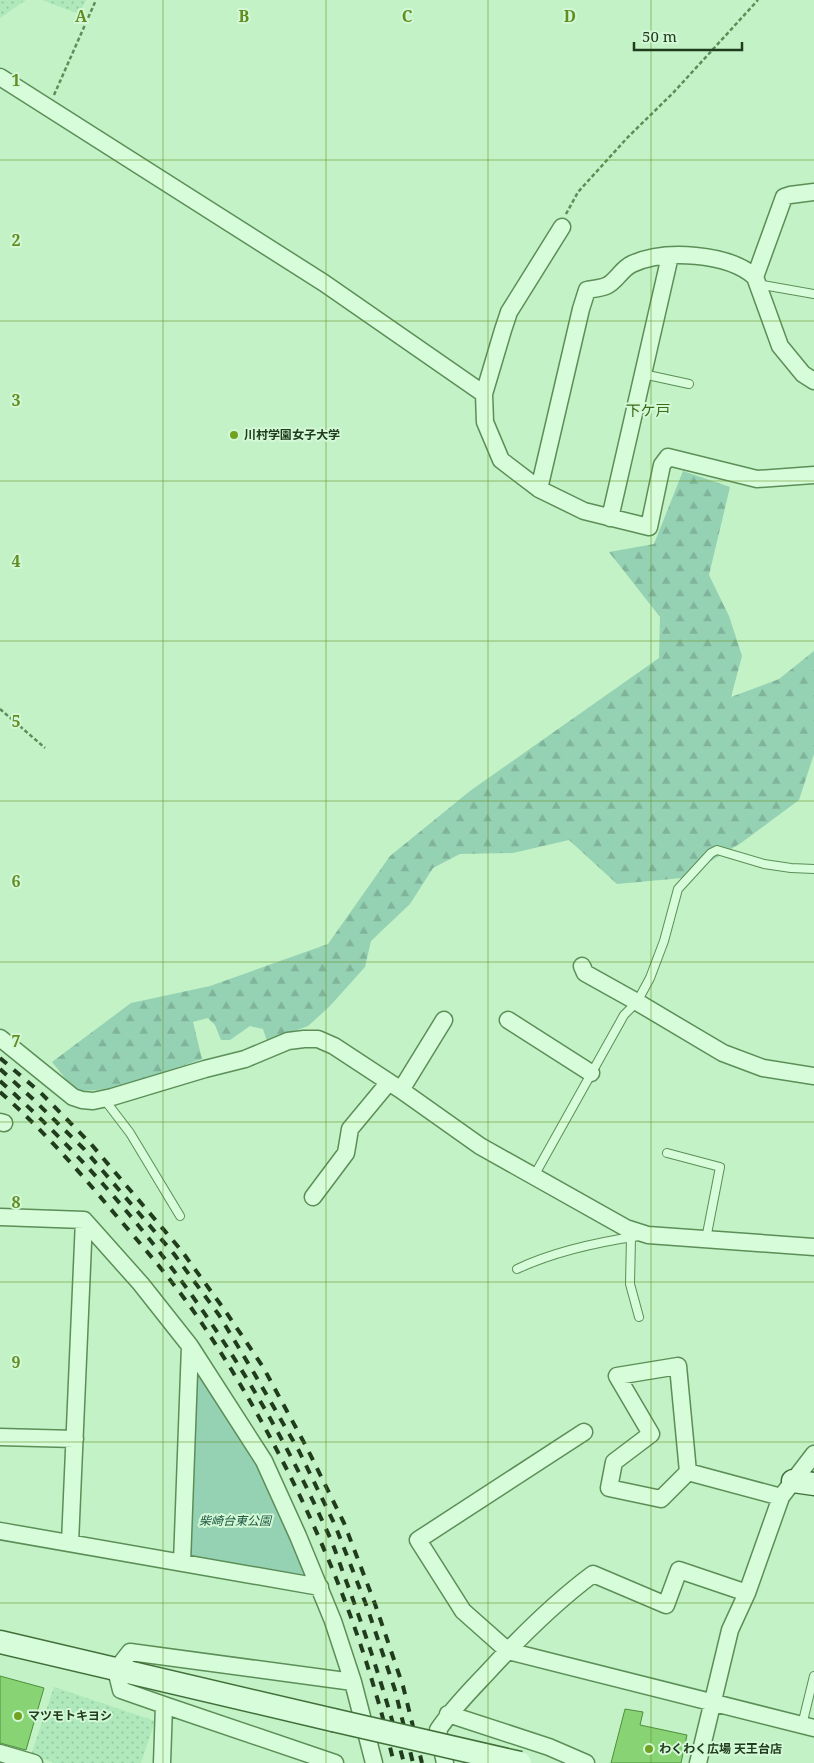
<svg xmlns="http://www.w3.org/2000/svg" width="814" height="1763" font-family="'Noto Serif','Noto Sans JP',serif">
	<defs>
		<pattern id="farmland-dots" width="8" height="8" patternUnits="userSpaceOnUse" patternTransform="scale(1.25)"><rect width="8" height="8" fill="#aee8bb"/><path d="M2 2h.1M6 6h.1" fill="none" stroke="#95c8a0" stroke-width="1.8" stroke-linecap="round"/></pattern>
		<pattern id="forest-firs" width="22" height="20" patternUnits="userSpaceOnUse" patternTransform="scale(1.25)"><rect width="22" height="20" fill="#95d1b3"/><path d="M5 1l3.5 6h-7zM16 11l3.5 6h-7z" fill="#80b49a"/></pattern>
	</defs>
	<rect width="100%" height="100%" fill="#c2f2c6"/>
	<path fill="url(#farmland-dots)" d="M0,0H26L0,18Z
		M42,0H86L79,14Z
		M54,1687L155,1721L141,1763H55L31,1755Z"/>
	<path fill="url(#forest-firs)" d="M683,471L730,487L709,575L729,616L742,656L731,697L779,679L814,651V754L799,800L741,843L682,878L617,884L569,840L513,853L460,854L433,868L410,904L371,941L365,967L329,1007L308,1026L267,1041L263,1029L250,1026L230,1040H221L215,1025L208,1018L193,1022L202,1059C178,1067 95,1100 75,1088C68,1083 58,1069 52,1062L131,1003L210,986L328,944L390,856L470,791L659,658L660,617L609,552L654,544Z"/>
	<path fill="#95d1b3" d="M200,1375L246,1445L274,1496L311,1580L189,1559L193,1380Z"/>
	<path fill="#88d374" stroke="#4e8f3b" d="M0,1676L44,1688L26,1750L0,1743Z
		M625,1709L643,1712L640,1725L687,1735L681,1763H611Z"/>
	<g fill="none" stroke-linecap="round" stroke-linejoin="round">
		<g stroke="#5c8e57" stroke-width="10">
			<path id="lane" d="M757,284L814,294
				M643,374L689,384
				M104,1099L130,1133L180,1216
				M667,1153L720,1167L706,1239
				M534,1176L624,1015L637,1002L650,978L664,941L678,889L711,853L717,850L764,864L791,868L814,869
				M631,1237L630,1284L639,1317
				M517,1269C555,1251 598,1242 639,1236
				M802,1725L814,1676"/>
		</g>
		<g stroke="#5c8e57" stroke-width="19">
			<path id="street" d="M0,77L324,283L484,394
				M562,227L509,312L503,330L484,394L485,422L501,460L539,489L584,511L649,527L662,465L668,457L757,479L814,475
				M755,277L784,197L790,195L814,192
				M539,489L581,309L587,290C593,289 601,288 606,286C616,282 621,269 632,264C665,249 728,253 755,277L780,346L803,374L814,381
				M610,518L670,256
				M582,966L585,973L637,1002L723,1053L763,1068L814,1076
				M508,1020L591,1073
				M0,1038L73,1097L82,1100L93,1101L112,1097L205,1069L245,1059L288,1041L304,1039H318L334,1046L401,1090L480,1146L626,1228L648,1235L814,1247
				M401,1090L444,1020
				M0,1122L4,1123
				M313,1197L346,1153L350,1129L389,1082
				M0,1217L84,1220L141,1284L190,1346L264,1461L298,1536L333,1621L353,1682L374,1763
				M584,1432L418,1540L463,1611L508,1651L814,1728
				M0,1437L75,1439
				M688,1472L661,1499L609,1488L614,1462L651,1434L617,1376L678,1366L688,1472L781,1497
				M0,1531L320,1587
				M70,1543L84,1220
				M182,1563L190,1346
				M164,1705L121,1690L116,1670L130,1652L353,1682
				M448,1714L549,1747L586,1763
				M0,1753L34,1763
				M162,1763L164,1705L335,1763
				M445,1763L438,1730C452,1709 469,1692 486,1674C519,1638 554,1603 593,1574L666,1605L679,1570L747,1593
				M698,1763L730,1630L747,1593L781,1497L814,1454"/>
		</g>
		<g stroke="#416f3a" stroke-width="25">
			<path id="secondary" d="M793,1481L814,1484
				M0,1642L333,1720"/>
		</g>
		<path stroke="#5c8e57" stroke-width="2.5" stroke-dasharray="4 2.5" stroke-linecap="butt" d="M54,95L96,0
			M566,214L578,192L628,137L673,93L758,0
			M0,709L45,748"/>
		<use href="#lane" stroke="#d6fcd9" stroke-width="8"/>
		<use href="#street" stroke="#d6fcd9" stroke-width="16"/>
		<use href="#secondary" stroke="#d6fcd9" stroke-width="22"/>
		<path stroke="#213c1d" stroke-width="4" stroke-dasharray="9 9" stroke-linecap="butt" d="M0,1058L41,1093L91,1144L181,1250L226,1312L263,1367L307,1448L344,1523L375,1604L403,1686L422,1763
			M0,1069L34,1100L84,1149L174,1254L219,1315L254,1373L299,1451L335,1525L367,1607L395,1690L413,1763
			M0,1081C139,1205 250,1360 326,1529C334,1545 339,1562 345,1578C368,1639 387,1700 404,1763
			M0,1092C42,1129 78,1170 114,1213C146,1250 178,1287 205,1328C278,1439 339,1566 376,1694C383,1716 388,1740 394,1763"/>
		<g stroke="#416f3a" stroke-width="25" stroke-linecap="butt">
			<path id="secondary-bridge" d="M333,1720L520,1763"/>
		</g>
		<use href="#secondary-bridge" stroke="#d6fcd9" stroke-width="22"/>
	</g>
	<path fill="none" stroke="#628e21" stroke-width="1" stroke-opacity="0.55" d="M163,0V1763M326,0V1763M488,0V1763M651,0V1763M0,160H814M0,321H814M0,481H814M0,641H814M0,801H814M0,962H814M0,1122H814M0,1282H814M0,1442H814M0,1603H814"/>
	<g fill="#72a222" stroke="#d2f8d6" stroke-width="2">
		<circle cx="234" cy="435" r="5"/>
		<circle cx="18" cy="1716" r="5"/>
		<circle cx="649" cy="1749" r="5"/>
	</g>
	<g text-anchor="middle" stroke-width="4" stroke-linejoin="round" paint-order="stroke">
		<g font-size="12" font-weight="bold" fill="#213c1d" stroke="#d2f8d6" text-anchor="start">
			<text x="244" y="439">川村学園女子大学</text>
			<text x="28" y="1720">マツモトキヨシ</text>
			<text x="659" y="1753">わくわく広場 天王台店</text>
		</g>
		<g font-size="12" font-style="italic" fill="#215a45" stroke="#d2f8d6">
			<text x="235" y="1525">柴崎台東公園</text>
		</g>
		<g font-size="15" fill="#3b6c18" stroke="#d2f8d6">
			<text x="648" y="416">下ケ戸</text>
		</g>
	</g>
	<g font-size="16" text-anchor="middle" font-weight="bold" fill="#628e21" stroke="#d2f8d6" stroke-width="4" stroke-linejoin="round" paint-order="stroke">
		<text x="81" y="22">A</text>
		<text x="244" y="22">B</text>
		<text x="407" y="22">C</text>
		<text x="570" y="22">D</text>
		<text x="16" y="86">1</text>
		<text x="16" y="246">2</text>
		<text x="16" y="406">3</text>
		<text x="16" y="567">4</text>
		<text x="16" y="727">5</text>
		<text x="16" y="887">6</text>
		<text x="16" y="1047">7</text>
		<text x="16" y="1208">8</text>
		<text x="16" y="1368">9</text>
	</g>
	<path d="M634 42v8h108v-8" fill="none" stroke="#213c1d" stroke-width="2.5"/>
	<text x="642" y="42" font-size="15" fill="#213c1d" stroke="#d2f8d6" stroke-width="4" paint-order="stroke">50 m</text>
</svg>
